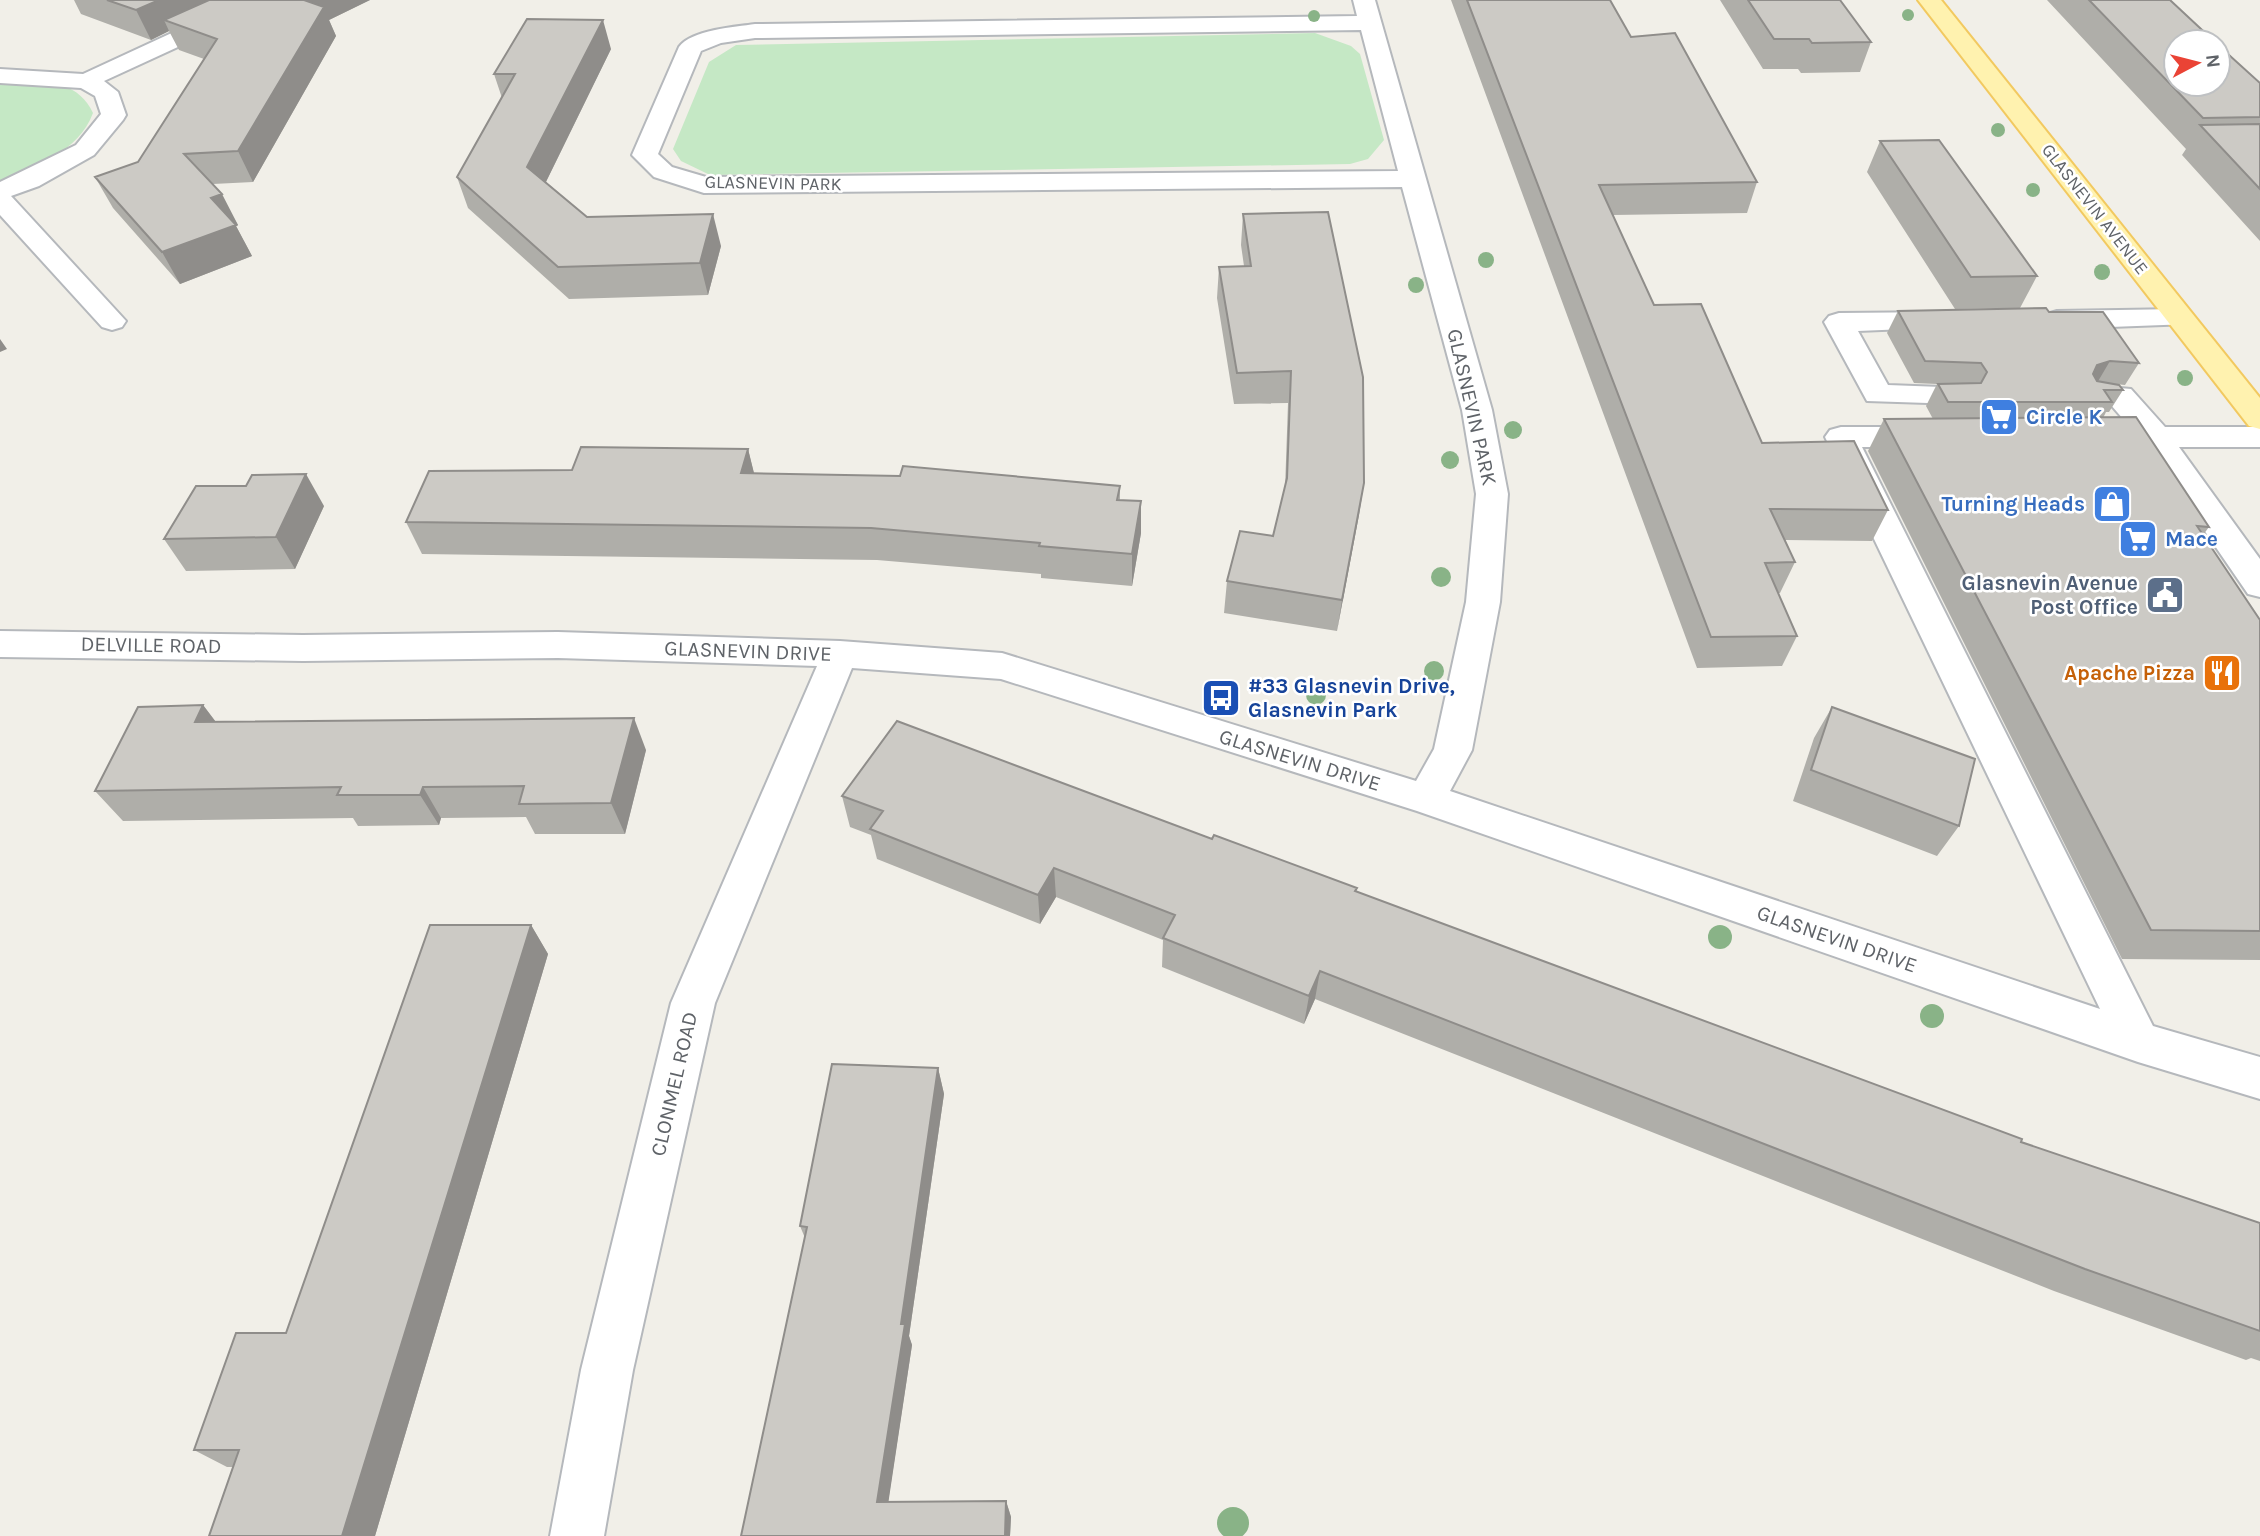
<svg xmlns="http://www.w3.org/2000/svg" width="2260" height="1536" font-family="Karla,sans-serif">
	<rect width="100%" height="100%" fill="#f1efe8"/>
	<path fill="#c5e8c5" d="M1315,33L1351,46L1360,54L1384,140L1368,159L1350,164L710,175L681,161L673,149L709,62L736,45Z
		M0,81C35,81 76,76 93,113C78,153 36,165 0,183Z"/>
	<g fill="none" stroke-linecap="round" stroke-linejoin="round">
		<g stroke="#b5b8bc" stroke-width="4">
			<path id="minor" d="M243,0H272L269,5L104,81L118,92L126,115L123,120L94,155L39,186L11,196L126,321L122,327L112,330L102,327L0,215V182L76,145L101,114L95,96L81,88L0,83V69L83,74Z
				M1353,0H1375L1492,410L1508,494L1500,602L1472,750L1450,791L2100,1009L1825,437L1830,430L1841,427H1928L1939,430L1944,437L1939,444L1928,447H1862L2153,1026L2260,1057V1099L2138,1062L1417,811L1001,679L852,668L715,1003L633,1370L604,1536H550L581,1370L671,1003L817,666L558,658L303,661L0,657V631L303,635L558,632L840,641L1002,653L1416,781L1434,749L1466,602L1476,494L1462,410L1402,187L704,193L654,177L632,155L679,47C691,30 735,27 755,24L1357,16ZM1361,30L1398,171L706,177L672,167L658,154L701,51L721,43L755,38Z
				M2180,309L2190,312L2194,318L2190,324L2057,329L2047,326L2043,320L2047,314L2057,311Z
				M1944,312L1954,315L1958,321L1954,327L1858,331L1888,385L1969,388L1973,395L1969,402L1958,404L1867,401L1824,322L1829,316L1839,313Z
				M2097,386L2131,389L2165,427H2260V447H2179L2260,559V597L2248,594L2147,447L2086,444L2081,437L2086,430L2130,427L2111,405L2086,402L2082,395L2086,388Z"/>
		</g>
		<g stroke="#f2c960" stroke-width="4">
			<path id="major" d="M1918,0H1941L2260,398V429L2249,426Z"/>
		</g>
		<use href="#minor" fill="#fff" fill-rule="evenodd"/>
		<use href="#major" fill="#fff2af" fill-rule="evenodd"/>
	</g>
	<g fill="#89b387">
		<circle cx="1908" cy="15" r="6"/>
		<circle cx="1314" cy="16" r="6"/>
		<circle cx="1998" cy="130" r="7"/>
		<circle cx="2033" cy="190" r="7"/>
		<circle cx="1486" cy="260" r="8"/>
		<circle cx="2102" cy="272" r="8"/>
		<circle cx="1416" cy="285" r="8"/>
		<circle cx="2185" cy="378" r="8"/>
		<circle cx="1513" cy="430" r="9"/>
		<circle cx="1450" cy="460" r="9"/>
		<circle cx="1441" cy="577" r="10"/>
		<circle cx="1434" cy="671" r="10"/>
		<circle cx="1316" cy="695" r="10"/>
		<circle cx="1720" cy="937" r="12"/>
		<circle cx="1932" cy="1016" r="12"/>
		<circle cx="1233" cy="1523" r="16"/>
	</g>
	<path fill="#afaea9" d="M74,0H370L329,20L336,36L253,182L213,184L238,225L236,226L252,256L180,284L113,208L95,177L138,162L204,59L179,50L169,31L151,40L81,14Z
		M1451,0H1610L1631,37L1757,182L1747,213L1613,215L1654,305L1762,443L1888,510L1872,541L1785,540L1795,562L1780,593H1778L1797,636L1782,666L1697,668Z
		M1720,0H1840L1871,42L1860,72L1801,73L1798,69H1763Z
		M2047,0H2170L2260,83V241L2182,155L2186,149Z
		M611,49L546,182L587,217L721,246L708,295L569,299L468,208L457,177L502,98L494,74Z
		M1880,141L2037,276L2020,308L2049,312L2139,363L2125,385L2115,384L2123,390L2109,412H2106L2103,418L2209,527L2203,535L2260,620V960L2122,959L1868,451L1884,419H1933L1926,406L1937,384L1914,383L1887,333L1898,311L2019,308L1955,309L1867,172Z
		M1243,214L1364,483L1337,631L1224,613L1227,581L1273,536L1285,489L1288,403L1234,404L1217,298L1219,267L1244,266L1241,245Z
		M748,449L754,474L1120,486V500L1141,533L1132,586L1041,578V574L877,560L422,554L406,522L572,470Z
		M324,506L295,569L186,571L164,539Z
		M203,705L216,722L646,750L625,834H535L526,817L441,818L439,825L358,826L353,818L123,821L95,791Z
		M1832,707L1959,826L1937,856L1793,801L1814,738Z
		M842,796L1212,839L1357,888L1356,892L2021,1142L2260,1223V1361L2251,1358L2246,1360L2054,1291L1315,999L1304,1024L1162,967L1163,940L1056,897L1040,924L877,859L871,835L850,827Z
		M531,925L548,954L375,1536H209L233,1467H227L194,1450L286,1333Z
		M938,1068L944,1094L909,1336L912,1345L888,1502L1006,1501L1011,1517L1010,1536H741L805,1238L800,1226Z"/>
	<path fill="#8f8d8a" d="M159,0H237L164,20L169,31L151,40L136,10Z
		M301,0H370L329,20L336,36L253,182L238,151Z
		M603,20L611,49L538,198L527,167Z
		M222,194L238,225L236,226L252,256L180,284L162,252L211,198Z
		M713,214L721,246L708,295L700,263Z
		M0,339L7,349L0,352Z
		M2110,361L2097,383L2084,387L2097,365Z
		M748,449L756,481L741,473Z
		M306,474L324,506L295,569L276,537Z
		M1364,483L1359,515L1337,631L1342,600Z
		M1141,501V533L1132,586V554Z
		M203,705L227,737L195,722Z
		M634,718L646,750L625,834L611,803Z
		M423,787L441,818L439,825L420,795Z
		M1054,868L1056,897L1040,924L1038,895Z
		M531,925L548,954L375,1536H342Z
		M1320,971L1315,999L1304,1024L1309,996Z
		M938,1068L944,1094L909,1336L912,1345L886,1518L877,1502L901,1324Z
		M1006,1501L1011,1517L1010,1536H1005Z"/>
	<path fill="#cccac5" stroke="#8f8d8a" stroke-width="2" d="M107,0H159L136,10Z
		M209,0H304L324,7L238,151L184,154L222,194L211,198L236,225L162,252L95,177L138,162L217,39L164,20Z
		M1467,0H1610L1631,37L1675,33L1757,182L1599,185L1654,305L1701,304L1762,443L1854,441L1888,510L1770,509L1795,562L1765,563L1797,636L1711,637Z
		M1748,0H1840L1871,42L1812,43L1809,39H1774Z
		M2089,0H2170L2215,42H2176V84H2218V45L2260,83V117L2203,118Z
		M527,19L603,20L527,167L587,217L713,214L700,263L558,267L457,177L515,74H494Z
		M2260,124V189L2200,125Z
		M1939,140L2037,276L1971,277L1880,141Z
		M1328,212L1363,377L1364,483L1342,600L1227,581L1240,531L1273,536L1287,478L1291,371L1237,373L1219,267L1251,266L1243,214Z
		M2046,308L2049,312H2103L2139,363L2110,361L2097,365L2093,374L2097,381L2119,385L2123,390H2104L2112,402H1948L1938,384L1981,383L1987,372L1981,363L1925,361L1898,311Z
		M2136,417L2209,527L2197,526L2260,620V931L2151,930L1884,419Z
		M581,447L748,449L741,473L900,476L903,466L1120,486L1117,500L1141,501L1132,554L1039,546L1040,543L871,528L406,522L429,471L572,470Z
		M306,474L276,537L164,539L196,486H246L252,475Z
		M203,705L195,722L634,718L611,803L519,804L524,786L423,787L420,795H337L341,787L95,791L138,707Z
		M1832,707L1975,759L1959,826L1811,770Z
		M897,721L1212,839L1214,835L1357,888L1355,891L2022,1139L2021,1142L2260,1223V1331L2085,1269L1320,971L1309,996L1163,938L1175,915L1054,868L1038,895L870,829L883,811L842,796Z
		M430,925H531L342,1536H209L239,1450H194L236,1333H286Z
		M832,1064L938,1068L901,1324H905L877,1502L1006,1501L1005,1536H741L807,1227L800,1226Z"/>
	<defs>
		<g id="supermarket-square" transform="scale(2.0125)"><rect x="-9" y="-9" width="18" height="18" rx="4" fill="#3f7fe0" stroke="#fff"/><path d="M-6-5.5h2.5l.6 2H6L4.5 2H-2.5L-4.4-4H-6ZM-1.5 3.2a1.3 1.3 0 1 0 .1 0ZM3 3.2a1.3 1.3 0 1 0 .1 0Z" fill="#fff"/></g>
		<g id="shop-square" transform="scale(2.0125)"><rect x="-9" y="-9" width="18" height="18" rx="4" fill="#3f7fe0" stroke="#fff"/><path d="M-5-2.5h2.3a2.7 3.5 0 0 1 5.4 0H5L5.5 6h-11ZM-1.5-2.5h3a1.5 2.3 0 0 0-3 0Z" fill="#fff"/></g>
		<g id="civic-square" transform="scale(2.0125)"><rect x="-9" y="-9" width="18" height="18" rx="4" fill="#5c6f8a" stroke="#fff"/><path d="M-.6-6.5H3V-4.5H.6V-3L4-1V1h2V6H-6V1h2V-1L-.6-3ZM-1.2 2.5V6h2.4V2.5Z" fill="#fff"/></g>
		<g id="restaurant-square" transform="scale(2.0125)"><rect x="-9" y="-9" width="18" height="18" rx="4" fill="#e8710a" stroke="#fff"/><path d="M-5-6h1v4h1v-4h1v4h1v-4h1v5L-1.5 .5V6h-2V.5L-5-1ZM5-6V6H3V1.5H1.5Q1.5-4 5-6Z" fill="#fff"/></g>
		<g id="bus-square" transform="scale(2.0125)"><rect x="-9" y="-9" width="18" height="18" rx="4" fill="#1a4fb4" stroke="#fff"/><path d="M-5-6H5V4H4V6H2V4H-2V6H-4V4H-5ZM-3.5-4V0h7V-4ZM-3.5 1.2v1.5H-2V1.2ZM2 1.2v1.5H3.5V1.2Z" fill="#fff"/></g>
	</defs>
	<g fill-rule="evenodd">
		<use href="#supermarket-square" x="1999" y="417"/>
		<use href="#shop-square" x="2112" y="504"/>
		<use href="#supermarket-square" x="2138" y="539"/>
		<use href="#civic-square" x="2165" y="595"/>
		<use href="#restaurant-square" x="2222" y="673"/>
		<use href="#bus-square" x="1221" y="698"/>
	</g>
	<g text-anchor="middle" stroke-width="5" stroke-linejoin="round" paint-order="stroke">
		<g font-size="18" fill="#5f6368" stroke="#fff">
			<text transform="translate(773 183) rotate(1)" y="6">GLASNEVIN PARK</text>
			<text transform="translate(2095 209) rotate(52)" y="6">GLASNEVIN AVENUE</text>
		</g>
		<g font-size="21" fill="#5f6368" stroke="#fff">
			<text transform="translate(1472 407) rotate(77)" y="7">GLASNEVIN PARK</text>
			<text transform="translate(151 645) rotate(1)" y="7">DELVILLE ROAD</text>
			<text transform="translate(748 651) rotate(2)" y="7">GLASNEVIN DRIVE</text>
			<text transform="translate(1300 760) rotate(17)" y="7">GLASNEVIN DRIVE</text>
			<text transform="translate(1837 939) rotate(19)" y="7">GLASNEVIN DRIVE</text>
			<text transform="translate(674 1084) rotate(-77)" y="7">CLONMEL ROAD</text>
		</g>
		<g font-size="21" font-weight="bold" fill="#366cbe" stroke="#fff" text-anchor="start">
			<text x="2026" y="424">Circle K</text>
			<text x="2085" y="511" text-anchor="end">Turning Heads</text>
			<text x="2165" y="546">Mace</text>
		</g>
		<g font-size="21" font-weight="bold" fill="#4e5e75" stroke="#fff" text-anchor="end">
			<text x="2138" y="590">Glasnevin Avenue<tspan x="2138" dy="24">Post Office</tspan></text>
		</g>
		<g font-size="21" font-weight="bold" fill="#c56008" stroke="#fff" text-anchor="end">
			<text x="2195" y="680">Apache Pizza</text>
		</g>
		<g font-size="21" font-weight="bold" fill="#164399" stroke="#fff" text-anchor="start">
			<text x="1248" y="693">#33 Glasnevin Drive,<tspan x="1248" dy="24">Glasnevin Park</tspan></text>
		</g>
	</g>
	<g transform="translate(2197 63) rotate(83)"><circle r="33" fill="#ffffff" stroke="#bfc1c3" stroke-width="2"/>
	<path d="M0-5L12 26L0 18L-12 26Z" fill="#ea4335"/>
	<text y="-10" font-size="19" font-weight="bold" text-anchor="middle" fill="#5f6368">N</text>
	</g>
</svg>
